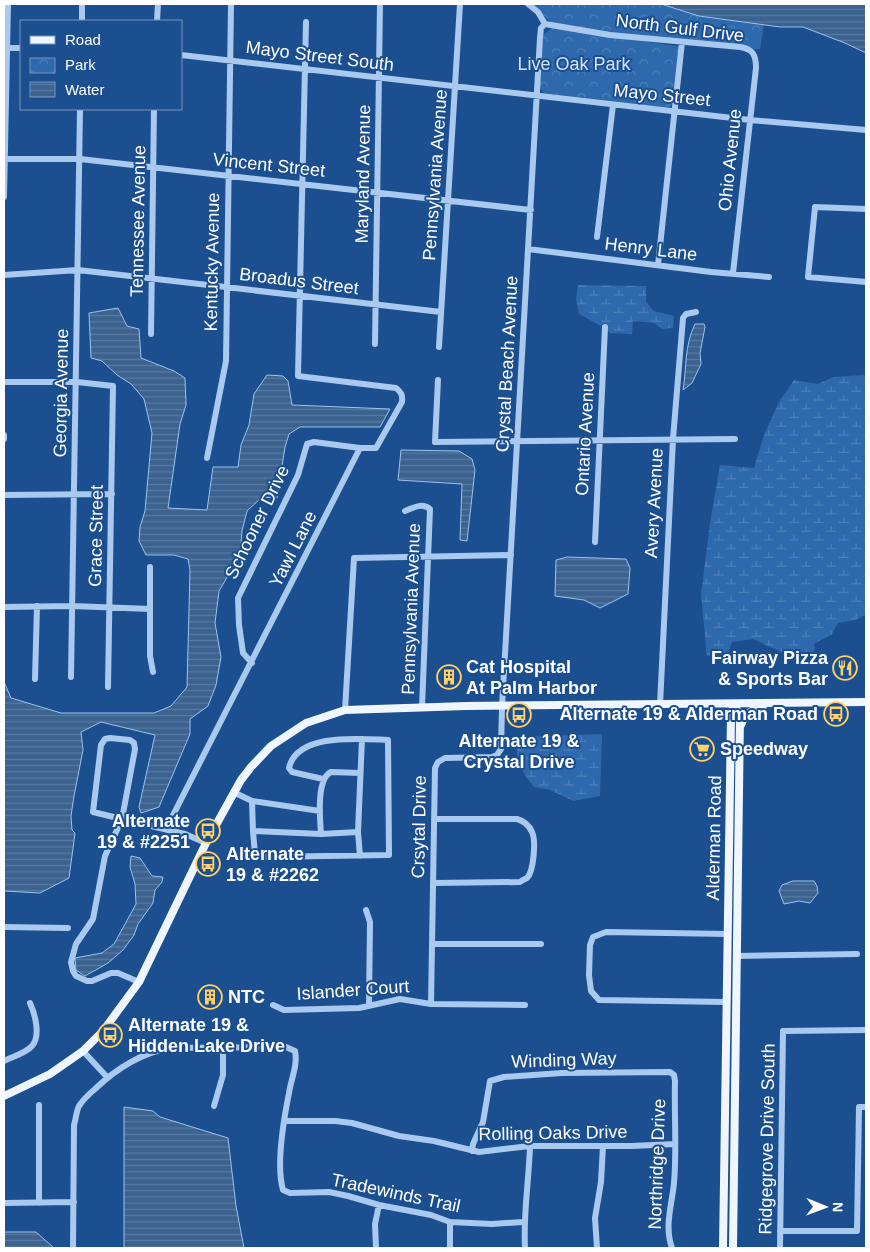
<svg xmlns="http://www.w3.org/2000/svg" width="870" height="1252" font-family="Helvetica,sans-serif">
	<defs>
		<pattern id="wetland-marsh" width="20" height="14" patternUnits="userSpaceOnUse" patternTransform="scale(1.25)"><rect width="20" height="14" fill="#2e69ad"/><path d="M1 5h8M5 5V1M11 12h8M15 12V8" fill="none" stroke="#4d80b9"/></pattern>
		<pattern id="park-crowns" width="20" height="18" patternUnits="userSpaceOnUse" patternTransform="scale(1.25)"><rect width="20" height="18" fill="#2e69ad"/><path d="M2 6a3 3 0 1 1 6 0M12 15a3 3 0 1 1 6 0" fill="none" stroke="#4d80b9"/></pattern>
		<pattern id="water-rules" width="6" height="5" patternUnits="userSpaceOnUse" patternTransform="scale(1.25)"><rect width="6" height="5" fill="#3c6290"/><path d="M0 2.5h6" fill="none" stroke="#597aa1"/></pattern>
	</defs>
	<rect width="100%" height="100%" fill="#1b4f8f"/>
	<path fill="url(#wetland-marsh)" d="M578,285L646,286V302L654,311L674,316L673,328L662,329L654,323L633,321L632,334L610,333L608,331V325L602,324L601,326L579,314L576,299Z
		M865,375L866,377V615L855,620L838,623L832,634L814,644L815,649L808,658L790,656L753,639L732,642L727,656H707L701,595L710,523L720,465L754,468L764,435L779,402L794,380L818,384L833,377Z
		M602,734L600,796L573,801L550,790L534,787L526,777L517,759V737Z"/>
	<path fill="url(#park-crowns)" d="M531,4H661L699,16L764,25L760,49L682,42L554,25Z
		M552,28L677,46L679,49L673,104L669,107H663L544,93L540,89V83L543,35Z"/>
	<path fill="url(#water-rules)" stroke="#9cc4f0" d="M661,4H866V53L845,43L803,27H780L699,16Z
		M118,308L127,326L139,329L141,358L174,371L185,378L186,405L180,424L168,508L207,510L213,467H238L241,445L249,425L254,394L267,375L283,376L288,381L292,405L390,409L380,427H300L289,434L285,447L277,498L262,497L247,511L242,531L240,555L219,591L215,623L221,657L216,685L208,706L190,719V734L159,807L141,813L139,807L155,735L101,722L81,732L83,750L74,796L71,816L72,830L75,833L69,878L40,893L4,891V682L11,698L61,713H154L171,706L187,687L190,570L188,559L174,555H146L139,541L140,527L145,511L152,433L144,399L131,384L117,375L102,361L91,358L89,313Z
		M695,324H704L705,327L700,353L701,364L692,383L683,390C687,366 684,347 695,324Z
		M401,450L459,451L472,459L475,470L467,541L460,540L462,484L398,480Z
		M567,557L626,559L630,568L628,594L600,608L584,600L555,596L556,560Z
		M131,856L140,858L152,876L163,877L162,882L155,890L153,903L138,924L134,935L123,950L108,963L85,976L76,970L75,958L102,953L114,944L130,915L136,904L135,884L130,867Z
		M793,881H814L817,886L818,893L810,903L799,901L784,904L779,891L782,885Z
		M124,1107L153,1111L160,1117L228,1138L236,1206L244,1248H124Z
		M4,1232H36L54,1248H4Z"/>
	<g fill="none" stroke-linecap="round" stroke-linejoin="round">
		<path stroke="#a9c9ee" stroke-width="6" d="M528,4L538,12L545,24
			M82,21V4
			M157,21L158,4
			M545,24L610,35L740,47C753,49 756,55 756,68L733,273
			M7,48H21
			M181,55L750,120L866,130
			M4,159H80L531,210
			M4,197L8,4
			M866,209L815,207L808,277L866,282
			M597,237L613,105
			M528,249L711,272L769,277
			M658,265L682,42
			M4,275L78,270L441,312
			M151,334L154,109
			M375,344L380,4
			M439,347L460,4
			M438,380L435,442L735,439
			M4,382H77L113,386L108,687
			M4,435V439
			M207,458L226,361L231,4
			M4,495L112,494
			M405,511C413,508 422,502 430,509L422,707
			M595,542L605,327
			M150,567V656L153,672
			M4,607L72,606L150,609
			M252,663L243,653L239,625L238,598L298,475L307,444L314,442L360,448H376L402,402C403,395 401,392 396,388L298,376L306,22
			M71,677L80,109
			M35,679L37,606
			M660,705L673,439L683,318L686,314L696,312
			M345,710L354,558L511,555
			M110,738L130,740L134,743L135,749L122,819L93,812L101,745L105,739Z
			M233,792L252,801L320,811
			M252,801L253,831L255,855L263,857L389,855L388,740C361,739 297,732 289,768L292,772L323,779
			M166,829L360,448
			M253,831L321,834L358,832
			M321,834C320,819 316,779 331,772L360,773
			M360,856L358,832L362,739
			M433,883L520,882C522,880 525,879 527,878C534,871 536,840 532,832C529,825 524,821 517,819H434
			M366,910L370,922L369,1006
			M4,927L68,928
			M433,944H541
			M737,956L857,954
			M139,982L118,973H111L92,981H87L76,976L73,971L71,962L76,944L93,919L105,856L122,819L185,834L206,843
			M726,1002L599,1000L591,991L589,975L590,945L593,937L606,932L728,934
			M431,1004L435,768L438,762L445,758L492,757L497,755L501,749L502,707L540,38L541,28L545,24
			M273,1005L284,1010L359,1008L400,999L431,1004L525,1005
			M83,1051L107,1077
			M4,1061C12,1057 26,1053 32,1046C41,1036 35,1014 30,1003
			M214,1106L223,1075V1048
			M284,1121H335L352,1123L399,1136L434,1141L479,1152L530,1146H632L675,1144
			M472,1151L473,1144L483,1122L490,1081L504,1077L562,1073L670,1072L674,1075L675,1081C674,1115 677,1149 674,1183C672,1205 664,1226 672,1248
			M4,1203L74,1202
			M39,1203V1105
			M780,1231H857L859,1107H866
			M73,1248L74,1125C76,1119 76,1112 79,1106C83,1100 89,1094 95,1089C116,1069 139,1054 168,1048L286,1047L295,1051C298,1065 291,1079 289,1093C284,1118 276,1166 283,1190L290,1193L329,1192L348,1196L379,1205L431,1215L450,1222L492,1224L523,1222
			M376,1248L375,1224L379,1205
			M450,1248V1222
			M525,1248C523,1214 529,1180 530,1146
			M597,1248L595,1218L601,1182L603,1146
			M780,1248L783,1031L866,1030"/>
		<path stroke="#f0f6ff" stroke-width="8" d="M741,725C745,713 752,710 763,706
			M4,1096L50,1074L83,1051L103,1031L139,982L206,843L241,780L251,767L271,746L306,723L345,710L466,706L866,702
			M723,1248L731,716L734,704
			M733,1248L740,716L734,704"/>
	</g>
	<defs>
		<g id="restaurant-ring" transform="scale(1.25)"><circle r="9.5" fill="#1b4f8f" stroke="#ffd166" stroke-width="1.5"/><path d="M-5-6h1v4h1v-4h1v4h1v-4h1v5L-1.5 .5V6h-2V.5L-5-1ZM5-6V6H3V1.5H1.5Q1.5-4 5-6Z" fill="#ffd166"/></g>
		<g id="building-ring" transform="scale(1.25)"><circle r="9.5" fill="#1b4f8f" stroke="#ffd166" stroke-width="1.5"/><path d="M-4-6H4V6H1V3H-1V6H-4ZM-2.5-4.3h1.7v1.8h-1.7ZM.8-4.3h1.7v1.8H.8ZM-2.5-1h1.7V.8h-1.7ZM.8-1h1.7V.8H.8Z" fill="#ffd166"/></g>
		<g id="bus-ring" transform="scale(1.25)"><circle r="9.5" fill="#1b4f8f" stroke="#ffd166" stroke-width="1.5"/><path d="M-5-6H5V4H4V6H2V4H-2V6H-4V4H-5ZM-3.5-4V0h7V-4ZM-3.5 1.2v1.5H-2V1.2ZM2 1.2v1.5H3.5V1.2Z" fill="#ffd166"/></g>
		<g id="supermarket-ring" transform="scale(1.25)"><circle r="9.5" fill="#1b4f8f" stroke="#ffd166" stroke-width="1.5"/><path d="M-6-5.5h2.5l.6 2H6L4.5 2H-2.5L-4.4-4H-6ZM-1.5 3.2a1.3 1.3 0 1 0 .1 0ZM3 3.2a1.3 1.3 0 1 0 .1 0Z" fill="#ffd166"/></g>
	</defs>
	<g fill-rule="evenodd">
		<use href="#restaurant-ring" x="845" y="668"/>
		<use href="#building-ring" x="449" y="677"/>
		<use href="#bus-ring" x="836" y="714"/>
		<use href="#bus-ring" x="519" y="715"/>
		<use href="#supermarket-ring" x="702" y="749"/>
		<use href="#bus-ring" x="208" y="831"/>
		<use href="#bus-ring" x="208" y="864"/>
		<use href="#building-ring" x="210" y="997"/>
		<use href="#bus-ring" x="110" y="1035"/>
	</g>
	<g text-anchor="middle" stroke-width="4" stroke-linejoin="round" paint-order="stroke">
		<g font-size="18" fill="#fff" stroke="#1b4f8f">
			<text transform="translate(680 28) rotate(7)" y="6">North Gulf Drive</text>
			<text transform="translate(320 56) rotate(7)" y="6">Mayo Street South</text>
			<text transform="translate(662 95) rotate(6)" y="6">Mayo Street</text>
			<text transform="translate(730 160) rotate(-84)" y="6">Ohio Avenue</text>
			<text transform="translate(269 165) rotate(6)" y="6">Vincent Street</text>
			<text transform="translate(363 174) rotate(-89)" y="6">Maryland Avenue</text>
			<text transform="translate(435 175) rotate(-86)" y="6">Pennsylvania Avenue</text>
			<text transform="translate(138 221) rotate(-89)" y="6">Tennessee Avenue</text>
			<text transform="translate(651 249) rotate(7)" y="6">Henry Lane</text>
			<text transform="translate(212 262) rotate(-89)" y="6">Kentucky Avenue</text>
			<text transform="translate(299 281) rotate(7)" y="6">Broadus Street</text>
			<text transform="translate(507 364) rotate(-87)" y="6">Crystal Beach Avenue</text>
			<text transform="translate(61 393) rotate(-89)" y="6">Georgia Avenue</text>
			<text transform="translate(585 434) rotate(-87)" y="6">Ontario Avenue</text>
			<text transform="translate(654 503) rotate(-87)" y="6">Avery Avenue</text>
			<text transform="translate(257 522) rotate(-64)" y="6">Schooner Drive</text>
			<text transform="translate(96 536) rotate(-89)" y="6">Grace Street</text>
			<text transform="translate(293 549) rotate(-63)" y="6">Yawl Lane</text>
			<text transform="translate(411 609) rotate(-88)" y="6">Pennsylvania Avenue</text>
			<text transform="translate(419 827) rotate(-89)" y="6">Crsytal Drive</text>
			<text transform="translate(714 838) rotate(-89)" y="6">Alderman Road</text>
			<text transform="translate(353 990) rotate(-4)" y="6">Islander Court</text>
			<text transform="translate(564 1060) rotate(-2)" y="6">Winding Way</text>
			<text transform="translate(553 1133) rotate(-1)" y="6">Rolling Oaks Drive</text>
			<text transform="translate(767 1139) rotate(-89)" y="6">Ridgegrove Drive South</text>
			<text transform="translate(657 1164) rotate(-88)" y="6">Northridge Drive</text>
			<text transform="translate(396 1193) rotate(12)" y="6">Tradewinds Trail</text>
		</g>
		<g font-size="18" fill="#cfe3fa" stroke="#1b4f8f">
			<text x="574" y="70">Live Oak Park</text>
		</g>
		<g font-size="18" font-weight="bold" fill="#fff" stroke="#1b4f8f" text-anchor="start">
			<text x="828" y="664" text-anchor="end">Fairway Pizza<tspan x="828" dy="21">&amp; Sports Bar</tspan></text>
			<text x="466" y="673">Cat Hospital<tspan x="466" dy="21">At Palm Harbor</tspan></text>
			<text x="818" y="720" text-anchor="end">Alternate 19 &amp; Alderman Road</text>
			<text x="519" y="747" text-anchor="middle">Alternate 19 &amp;<tspan x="519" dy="21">Crystal Drive</tspan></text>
			<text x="720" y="755">Speedway</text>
			<text x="190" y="827" text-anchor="end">Alternate<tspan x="190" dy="21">19 &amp; #2251</tspan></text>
			<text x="226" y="860">Alternate<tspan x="226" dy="21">19 &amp; #2262</tspan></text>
			<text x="228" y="1003">NTC</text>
			<text x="128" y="1031">Alternate 19 &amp;<tspan x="128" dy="21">Hidden Lake Drive</tspan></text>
		</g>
	</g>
	<rect width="870" height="1252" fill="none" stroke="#ffffff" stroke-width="10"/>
	<rect x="20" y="20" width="162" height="90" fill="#1b4f8f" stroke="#7695bc"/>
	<rect x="30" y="36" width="25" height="8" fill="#f0f6ff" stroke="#7695bc"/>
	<text x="65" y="45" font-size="15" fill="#ffffff">Road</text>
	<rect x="30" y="58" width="25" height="15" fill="url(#park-crowns)" stroke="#7695bc"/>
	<text x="65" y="70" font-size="15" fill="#ffffff">Park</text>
	<rect x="30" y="82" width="25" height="15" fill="url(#water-rules)" stroke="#7695bc"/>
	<text x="65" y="95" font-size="15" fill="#ffffff">Water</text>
	<g transform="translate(825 1207) rotate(91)" stroke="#1b4f8f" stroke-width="4" paint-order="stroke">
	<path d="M0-4L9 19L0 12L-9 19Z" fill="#ffffff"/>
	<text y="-8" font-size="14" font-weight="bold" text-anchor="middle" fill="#ffffff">N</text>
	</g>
</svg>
